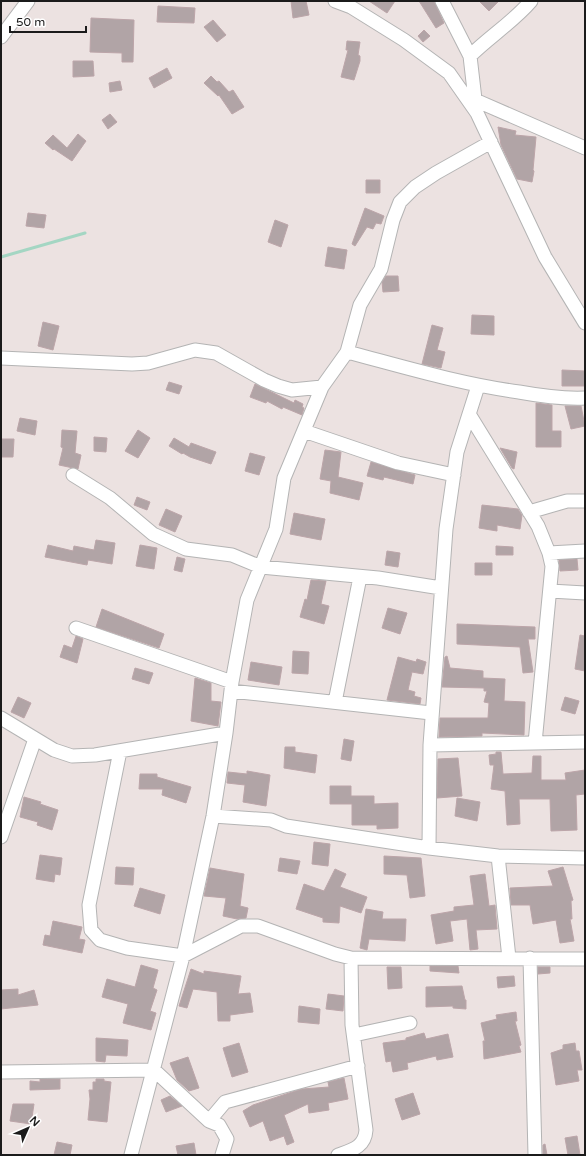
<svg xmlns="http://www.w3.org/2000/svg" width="586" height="1156" font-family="'Varela Round',sans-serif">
	<rect width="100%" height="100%" fill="#ece2e1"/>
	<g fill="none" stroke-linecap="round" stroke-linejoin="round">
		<path stroke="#a4d6c3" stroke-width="3" d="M1,257L85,233"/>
	</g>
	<path fill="#b1a4a6" stroke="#bca5a9" d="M291,1H306L309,15L293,18Z
		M369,1H395L387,13Z
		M419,1H434L444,23L436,28Z
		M479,1H499L489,11Z
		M158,6L195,8L194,23L157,22Z
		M91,18L134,20L133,62H122V53L90,52Z
		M213,20L226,35L217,42L204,27Z
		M424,30L430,36L423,42L418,36Z
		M347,41L360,42L358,55L360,56V61L354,80L341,77L348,50H346Z
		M73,61H93L94,76L73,77Z
		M167,68L172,78L154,88L149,78Z
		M211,76L217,82L219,81L229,92L233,90L244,107L232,114L219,95L218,96L204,83Z
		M120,81L122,90L110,92L109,83Z
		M110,114L117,122L108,129L102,120Z
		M498,127L516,131L515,135L536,137L533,170L534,171L532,182L517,179L501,145Z
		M78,134L86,141L72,161L54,149L53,150L45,143L53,135L67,148Z
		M366,180H380V193H366Z
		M365,208L384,216L381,224L376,223L373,229L367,227L355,246L352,244Z
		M28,213L46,215L44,228L26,226Z
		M275,220L288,225L281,247L268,242Z
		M328,247L347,250L344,269L325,266Z
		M386,276H398L399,291L383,292L382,282Z
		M472,315L494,316V335L471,334Z
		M43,322L59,326L53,350L38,346Z
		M432,325L443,328L437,350L445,352L441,368L422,364Z
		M562,370L585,371V386H562Z
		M169,382L182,386L179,394L166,390Z
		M255,384L294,403L295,400L303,404L302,407L304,408L302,415L283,407L282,409L267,401L266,403L250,397Z
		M536,403L552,405V431H561V447H536Z
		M565,406H581L585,426L571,429Z
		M20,418L37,421L35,435L17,431Z
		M62,430L77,431L75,453L81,455L78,469L59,465L63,448L61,447Z
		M138,430L150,438L138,458L125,451Z
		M94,437L107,438L106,452L94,451Z
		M174,438L189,447L191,443L216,452L211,464L190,457L183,453L182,454L169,446Z
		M1,439H14L13,457H1Z
		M500,448L517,452L514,469L512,468Z
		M325,450L341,452L338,477L363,483L359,500L330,493L331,481L320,479Z
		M250,453L265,457L259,475L245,471Z
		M371,462L415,475L413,484L384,477L383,480L367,476Z
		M137,497L150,502L147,510L134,505Z
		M482,505L518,509L522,515L520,529L497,525V531L479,528Z
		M166,509L182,516L175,532L159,525Z
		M294,513L325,519L321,540L290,534Z
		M96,540L115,543L112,564L88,560L87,565L45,557L48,545L73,551L74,546L94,550Z
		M140,545L157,548L154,569L136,566Z
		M496,546L513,547V555H496Z
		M387,551L400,553L398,567L385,565Z
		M177,557L185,559L182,572L174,570Z
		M577,559L578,570L560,571L559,560Z
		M475,563H492V575H475Z
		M311,580L326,581L321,604L329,606L324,624L300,617L305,599L307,600Z
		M388,608L407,613L400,634L382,628Z
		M102,609L164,634L159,648L96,627Z
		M457,624L535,627V639H528L533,672L523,673L520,647L457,644Z
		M580,635L585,636V671L575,669Z
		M76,636L83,639L77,663L60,657L64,645L72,648Z
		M293,651L309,652L308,674L292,673Z
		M447,656L450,668L483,671V678L505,679L504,701L525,702L524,735L482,733V736L439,737L440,718H488L489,703L484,702L487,691H484V688L442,687L445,657Z
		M398,657L416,662L417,659L426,662L423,674L412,672L408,690L415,692L414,696L421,698L420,704L387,700Z
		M251,662L282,667L279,685L248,680Z
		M135,668L153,673L149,684L132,679Z
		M195,678L211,683V701L221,702L218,726L191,721Z
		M18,697L31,703L24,718L11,712Z
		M565,697L579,701L575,714L561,710Z
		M344,739L354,741L351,761L341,759Z
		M285,747H295V752L317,755L315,773L284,768Z
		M496,752H501L503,774L532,773L533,756H541V780H566L565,773L585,770V794L576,795L577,830L551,831L550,799H519L520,824L507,825L505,791L491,789L494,765H490L489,755L496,754Z
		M458,758L462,796L437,798L438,759Z
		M247,771L270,775L266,806L243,802L245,785L227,783L228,772L247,774Z
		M140,774H157V777L191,787L186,803L162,795L163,789H139Z
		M330,786H351V796H374V804L398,803V828L377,829V825H352V804H330Z
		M24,797L41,802L40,804L58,810L52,830L37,825L38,822L20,817Z
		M457,798L480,802L477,821L455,816Z
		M314,842L330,844L328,866L312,864Z
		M40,855L62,858L60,875L55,874L54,882L36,879Z
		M384,856L421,858L425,896L410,898L407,875L384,874Z
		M280,858L300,861L297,874L278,871Z
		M116,867L134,868L133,885L115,884Z
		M563,867L573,900L571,901L572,919H570L574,941L560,943L556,920L533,924L530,905H511L510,888L553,886L548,871Z
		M210,868L244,874L240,906L248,908L246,918L237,919L223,916L226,898L204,896Z
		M335,869L346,874L340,887L367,897L361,913L340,906L339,923L323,922V918L296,909L304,884L324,891Z
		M485,874L489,906L495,905L497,929L476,930L478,949L470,950L467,919L450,921L453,941L436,944L431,915L454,911V907L474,905L470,876Z
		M140,888L165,895L160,914L134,906Z
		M366,909L383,912L382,919H406L405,941L369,939L367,950L360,948Z
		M53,921L82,927L79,939L85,940L82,953L43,945L45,935L50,936Z
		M141,965L158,970L153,988L157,990L150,1011L156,1013L151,1030L123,1023L128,1004L102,997L107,979L135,987Z
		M430,966H458L459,973L430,971Z
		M387,967H401L402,988L388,989Z
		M538,967H550V973L538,974Z
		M191,969L204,974V971L241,976L238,994L250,993L253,1012L230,1015V1021H218L217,992L193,989L187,1008L179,1006Z
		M514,976L515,986L498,988L497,977Z
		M462,986L465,1000H466V1009L453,1008V1006L426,1007V987Z
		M18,989V995L34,990L38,1005L1,1009V990Z
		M328,994L344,996L343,1011L326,1009Z
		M299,1006L320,1009L319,1024L298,1022Z
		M516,1012L517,1021H515L521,1045L519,1046L521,1052L484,1059L483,1041H485L481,1023L497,1019L496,1015Z
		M424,1033L426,1039L448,1034L453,1057L437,1060L436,1056L407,1063L408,1069L393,1072L391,1061L386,1062L383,1043L406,1040V1038Z
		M96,1038L128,1040L127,1056L106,1055L105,1062L96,1061Z
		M239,1043L248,1072L232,1077L223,1048Z
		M575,1043L576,1051H579L582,1070H577L579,1081L556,1085L551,1053L563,1049V1045Z
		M188,1057L199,1088L189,1091L177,1080L170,1063Z
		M344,1078L348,1099L328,1103L329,1110L309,1113L308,1104L284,1115L294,1142L287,1145L284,1136L270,1141L263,1121L250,1127L243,1111L253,1105L289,1093L302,1089L329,1087L328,1082Z
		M40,1079H60V1089L30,1090V1081L40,1082Z
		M96,1079H104V1081L111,1082L107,1122L88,1120L90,1099L89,1090H93V1082H96Z
		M413,1093L420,1114L402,1120L395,1099Z
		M170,1096L182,1106L166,1112L161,1100Z
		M13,1104H34L31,1124L10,1121Z
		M577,1136L580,1155H568L565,1138Z
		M57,1142L72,1145L70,1155H54Z
		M194,1143L196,1155H178L176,1146Z
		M545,1144L547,1155H543V1145Z"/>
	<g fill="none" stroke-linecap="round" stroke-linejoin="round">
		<g stroke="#b4b4b4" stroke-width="15">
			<path id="minor" d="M335,1L351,7L404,40L449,73L477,113L545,257L585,323
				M442,1L470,56L476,108
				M1,37L28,1
				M470,56C489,37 513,22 531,1
				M475,100L585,148
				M347,352C404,367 460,384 519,392C541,396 562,399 585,398
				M1,358L132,364L148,363L195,350L216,353L264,380L278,386L292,390L322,387
				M469,414L538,526L549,553L552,566L535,743
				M304,431L398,463L454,475
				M73,475L110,498L153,534L186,549L232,555L261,567L378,578L441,588
				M529,512L567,501H585
				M549,553L585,551
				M550,591L585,593
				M76,628L232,682
				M231,691L431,713
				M335,702L360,577
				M1,718L54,750L72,756L95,755L226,733
				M430,745L585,742
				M120,751L89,905L91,930L100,940L127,948L183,956L241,926H258L335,954L351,958L585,959
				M213,816L271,820L286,826L429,848L498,856L585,858
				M1,837L35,739
				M429,848L430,745L446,529L457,452L478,386
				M498,856L509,958
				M530,958L535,1155
				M354,1035L410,1023
				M1,1072L154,1070L209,1121
				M131,1155L183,956L213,816L226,733L232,682L247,600L276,529L284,478L322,387L347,352L360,305L381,269L393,220L400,202L415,187L436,173L491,142
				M222,1155L227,1139L219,1125L209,1121L225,1102L358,1066
				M338,1155C352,1150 365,1147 366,1130L352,1025L351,958"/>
		</g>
		<use href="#minor" stroke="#fff" stroke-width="13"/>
	</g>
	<rect width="586" height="1156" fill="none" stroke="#1b1b1b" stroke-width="4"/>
	<g transform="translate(28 1128) rotate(45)" stroke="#ffffff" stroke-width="3" paint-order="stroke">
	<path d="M0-3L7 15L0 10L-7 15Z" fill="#1b1b1b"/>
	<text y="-6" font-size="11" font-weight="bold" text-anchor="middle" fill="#1b1b1b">N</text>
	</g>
	<path d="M10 26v6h76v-6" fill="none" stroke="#1b1b1b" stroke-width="2"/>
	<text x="16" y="26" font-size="12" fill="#1b1b1b" stroke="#ffffff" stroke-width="3" paint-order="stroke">50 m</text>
</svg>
